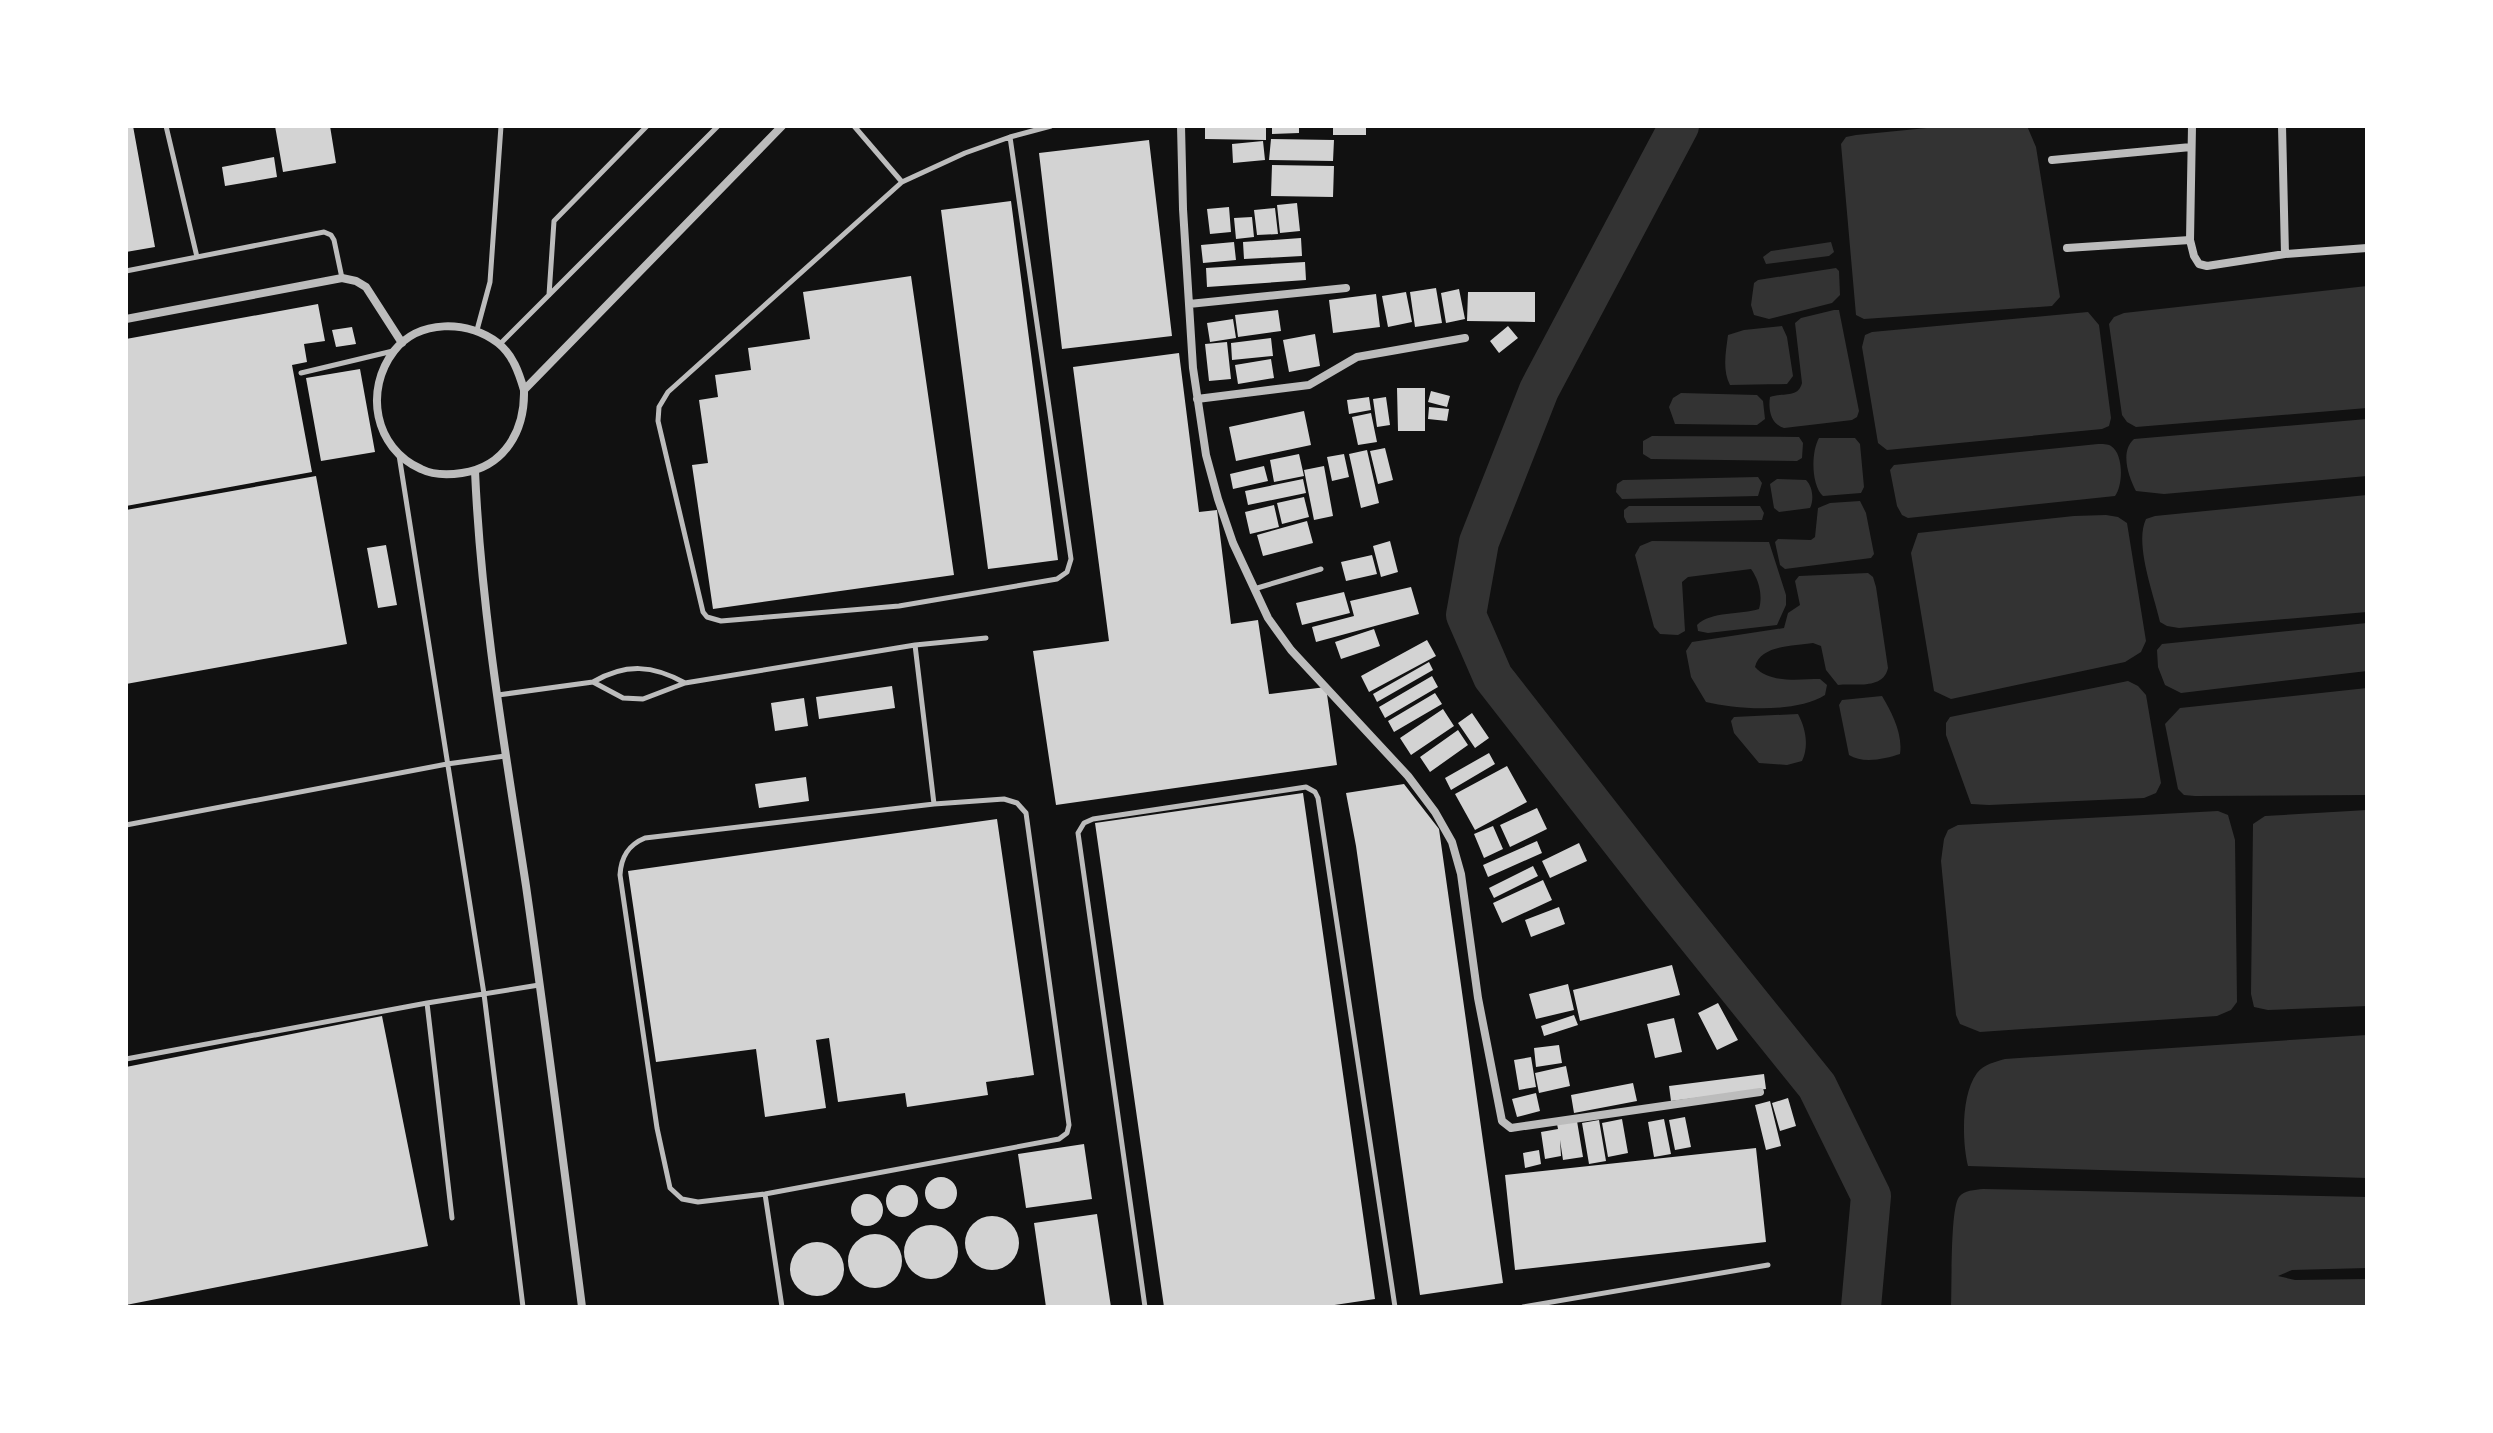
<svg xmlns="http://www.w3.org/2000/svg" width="2493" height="1433" font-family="'PT Sans',sans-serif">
	<rect width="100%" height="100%" fill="#111"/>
	<path fill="#333" d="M1947,126H2027L2036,147L2060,297L2052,306L1864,319L1856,315L1841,144L1846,137L1856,135Z
		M1831,242L1834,252L1829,256L1766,264L1763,257L1771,251Z
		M1836,268L1839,271L1840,295L1832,303L1769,319L1754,315L1751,305L1754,283L1758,280Z
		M2367,286V408L2136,427L2127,422L2122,415L2109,324L2114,317L2124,313Z
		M1834,310H1839L1859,411L1857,417L1852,420L1784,428C1771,424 1768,410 1770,397C1782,392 1798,399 1802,383L1795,323L1801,318Z
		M2088,312L2099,325L2111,418L2109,426L2102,429L1887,450L1878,443L1862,347L1865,335L1872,332Z
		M1782,326L1787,337L1793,376L1787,384L1730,385C1722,370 1726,351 1728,335L1744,330Z
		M1681,393L1757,395L1763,401L1765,419L1757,425L1675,424L1669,407L1673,398Z
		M2367,419V476L2164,494L2136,491C2128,476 2120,451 2134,439Z
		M1652,436L1799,437L1803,443L1802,458L1797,461L1651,459L1643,454V441Z
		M1819,438H1855L1860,444L1864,487L1861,493L1823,496C1811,485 1811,452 1819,438Z
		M2098,444C2102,444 2108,444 2111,446C2124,454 2123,486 2115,496L1908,518L1902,515L1897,506L1890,470L1894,465Z
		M1758,477L1762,483L1758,496L1622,499L1616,492L1617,484L1623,480Z
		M1777,479L1806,480C1813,487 1814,500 1810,508L1779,512L1774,508L1770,484Z
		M2367,495V612L2179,628L2167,626L2160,622C2154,595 2134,544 2146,519L2155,516Z
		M1860,501L1866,513L1874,554L1871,558L1785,569L1780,565L1775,542L1778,539L1811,540L1815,537L1818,508L1830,503Z
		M1629,506H1760L1764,513L1762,520L1627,523L1624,517V510Z
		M2106,515L2118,517L2127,523L2146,641L2141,652L2125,662L1951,699L1934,691L1911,553L1918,533L2074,516Z
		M1652,541L1769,542L1786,595V605L1777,625L1708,633L1698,631L1697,625C1711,611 1741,615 1759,609C1763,595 1759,580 1751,569L1688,577L1682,582L1685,631L1678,635L1660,634L1654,627L1635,555L1640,546Z
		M1868,573L1873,577L1876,587L1888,668C1883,690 1856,683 1838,685L1826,670L1821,646L1813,643C1794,646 1760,645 1755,667C1770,684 1800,679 1820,679L1827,685L1825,695C1796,713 1739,710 1706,702L1691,677L1686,651L1692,642L1784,628L1788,613L1800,605L1795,581L1799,576Z
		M2367,623V671L2181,693L2165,685L2158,667L2157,650L2162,644Z
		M2128,681L2138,686L2146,695L2161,783L2156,793L2144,798L1989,805L1971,804L1946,735V723L1950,717Z
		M2367,688V795L2195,796L2184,795L2178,789L2165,724L2180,708Z
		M1882,696C1892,713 1903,734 1900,754C1885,759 1863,764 1849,755L1839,705L1842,700Z
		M1798,714C1806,729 1809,746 1802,761L1787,765L1759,763L1734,733L1731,721L1734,717Z
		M2367,810V1006L2268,1010L2254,1007L2251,994L2253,824L2265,816Z
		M2218,811L2228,815L2235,840L2237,1002L2231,1010L2217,1016L1980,1032L1960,1024L1956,1015L1941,861L1944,839L1948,830L1958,825Z
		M2367,1035V1178L1968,1166C1962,1141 1961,1095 1977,1073C1984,1064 1995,1062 2005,1059Z
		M1983,1189L2367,1197V1268L2292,1270L2278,1276L2295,1280L2367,1279V1307H1951C1952,1287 1950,1209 1959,1197C1964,1190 1975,1190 1983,1189Z"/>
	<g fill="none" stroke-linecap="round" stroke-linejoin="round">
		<path stroke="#333" stroke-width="40" d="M1679,126L1539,390L1479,542L1466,615L1493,677L1664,896L1817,1086L1871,1196L1861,1307"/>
	</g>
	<path fill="#d3d3d3" d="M126,126H133L155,247L126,252Z
		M275,126H330L336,163L283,172Z
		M1205,126H1266V140L1205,139Z
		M1272,126H1299V133L1272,134Z
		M1333,126H1366V135H1333Z
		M1271,139L1334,140L1333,161L1269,160Z
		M1149,140L1172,336L1062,349L1039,153Z
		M1263,141L1265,160L1233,163L1232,144Z
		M274,157L277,177L225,186L222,167Z
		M1272,165L1334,166L1333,197L1271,196Z
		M1011,201L1058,560L988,569L941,210Z
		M1297,203L1300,231L1280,233L1277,205Z
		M1229,207L1231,232L1210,234L1207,209Z
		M1275,208L1278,234L1257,235L1254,210Z
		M1252,217L1254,237L1236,239L1234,218Z
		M1301,238L1302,256L1244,259L1243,242Z
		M1234,242L1236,260L1203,263L1201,245Z
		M1305,262L1306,280L1207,287L1206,268Z
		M911,276L954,575L713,609L692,465L708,463L699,400L718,397L715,375L751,370L748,348L810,339L803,292Z
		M1436,288L1442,323L1415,327L1410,292Z
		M1459,289L1465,319L1446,323L1441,293Z
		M1406,292L1412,322L1388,327L1382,296Z
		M1468,292H1535V322L1467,321Z
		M1376,294L1380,327L1333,333L1329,300Z
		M318,304L325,341L304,344L307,362L292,365L312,472L126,506V339Z
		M1278,310L1281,331L1238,337L1235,315Z
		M1233,319L1236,338L1210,342L1207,323Z
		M1508,326L1518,338L1499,353L1490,341Z
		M352,327L356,344L336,347L332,330Z
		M1315,334L1320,366L1289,372L1283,340Z
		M1271,338L1273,356L1232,360L1231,343Z
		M1227,342L1231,379L1209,381L1205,344Z
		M1179,353L1199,512L1217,510L1231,624L1258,620L1269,694L1326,687L1337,765L1056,805L1033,651L1109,641L1073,367Z
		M1271,359L1274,378L1238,384L1235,365Z
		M360,369L375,452L321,461L306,378Z
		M1397,388H1425V431H1398Z
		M1431,391L1450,396L1447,407L1428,402Z
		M1369,397L1371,410L1349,414L1347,400Z
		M1386,397L1390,425L1377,427L1373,399Z
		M1429,407L1449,409L1447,421L1428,419Z
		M1304,411L1311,445L1236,461L1229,427Z
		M1371,413L1377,442L1358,445L1352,417Z
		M1385,448L1393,480L1378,484L1370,451Z
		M1367,450L1379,503L1361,508L1349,454Z
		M1299,454L1304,476L1274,482L1270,460Z
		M1344,454L1349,477L1332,481L1327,457Z
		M1264,466L1268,481L1233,489L1230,474Z
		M1324,466L1333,516L1314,520L1304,470Z
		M316,476L347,644L126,684V510Z
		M1303,479L1306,493L1248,505L1245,491Z
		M1304,497L1309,517L1282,524L1277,503Z
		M1274,505L1279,527L1250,534L1245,512Z
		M1307,521L1313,543L1263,556L1257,535Z
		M1390,541L1398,572L1381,577L1373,546Z
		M386,545L397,605L378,608L367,548Z
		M1372,555L1377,574L1346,581L1341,562Z
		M1411,587L1419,614L1316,642L1312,627L1354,616L1350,601Z
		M1344,592L1350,613L1302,625L1296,603Z
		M1374,629L1380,646L1341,659L1335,642Z
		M1427,640L1436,656L1369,692L1361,676Z
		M1429,662L1433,670L1377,702L1373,694Z
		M1432,676L1438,687L1385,718L1379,707Z
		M892,686L895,708L819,719L816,697Z
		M1435,693L1442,704L1394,732L1388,721Z
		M804,698L808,726L775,731L771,703Z
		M1443,709L1454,726L1411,755L1400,738Z
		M1472,713L1489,738L1475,748L1458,723Z
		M1458,730L1468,745L1430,772L1420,757Z
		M1489,753L1495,764L1451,790L1445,778Z
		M1507,766L1527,802L1475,830L1455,794Z
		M806,777L809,801L759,808L755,784Z
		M1404,784L1439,829L1503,1283L1420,1295L1356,846L1346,793Z
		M1303,793L1375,1299L1321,1307H1164L1095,823Z
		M1537,808L1547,829L1510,847L1500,825Z
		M997,819L1034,1075L986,1082L988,1095L907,1107L905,1093L838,1102L829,1038L816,1040L826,1108L765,1117L756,1049L656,1062L628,871Z
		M1493,826L1503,849L1484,858L1474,834Z
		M1537,841L1542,853L1488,877L1483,865Z
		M1579,843L1587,861L1550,878L1542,861Z
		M1533,866L1538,876L1494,898L1489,888Z
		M1543,880L1552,900L1502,923L1493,903Z
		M1559,907L1565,924L1531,937L1525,920Z
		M1672,965L1680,995L1580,1021L1573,990Z
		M1568,984L1574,1010L1536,1019L1529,994Z
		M1718,1003L1738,1040L1717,1050L1698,1013Z
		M1574,1015L1578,1025L1544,1036L1541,1026Z
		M382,1016L428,1246L126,1305V1067Z
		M1674,1018L1682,1052L1655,1058L1647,1024Z
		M1559,1045L1562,1063L1536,1067L1534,1048Z
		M1531,1057L1536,1087L1519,1090L1514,1060Z
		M1566,1066L1570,1086L1539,1093L1535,1073Z
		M1764,1074L1766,1089L1671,1101L1669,1086Z
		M1633,1083L1637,1101L1574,1113L1571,1095Z
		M1536,1093L1540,1111L1517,1117L1512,1099Z
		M1788,1098L1796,1126L1780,1131L1772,1103Z
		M1770,1101L1781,1146L1766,1150L1755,1105Z
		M1685,1117L1691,1147L1675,1150L1669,1120Z
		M1622,1119L1628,1153L1608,1157L1602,1123Z
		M1664,1119L1671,1154L1654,1157L1648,1122Z
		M1599,1120L1606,1161L1589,1164L1582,1123Z
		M1577,1121L1583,1157L1563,1160L1560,1140L1561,1156L1545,1159L1541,1132L1558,1129L1557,1124Z
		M1084,1144L1092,1199L1026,1208L1018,1154Z
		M1756,1148L1766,1242L1515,1270L1505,1175Z
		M1539,1150L1541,1164L1525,1168L1523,1153Z
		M925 1193a16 16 0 1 1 32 0a16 16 0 1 1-32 0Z
		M886 1201a16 16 0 1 1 32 0a16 16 0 1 1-32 0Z
		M851 1210a16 16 0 1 1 32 0a16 16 0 1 1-32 0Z
		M1097,1214L1111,1307H1046L1034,1223Z
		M965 1243a27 27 0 1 1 54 0a27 27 0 1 1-54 0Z
		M904 1252a27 27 0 1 1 54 0a27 27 0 1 1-54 0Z
		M848 1261a27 27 0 1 1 54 0a27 27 0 1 1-54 0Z
		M790 1269a27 27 0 1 1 54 0a27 27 0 1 1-54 0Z"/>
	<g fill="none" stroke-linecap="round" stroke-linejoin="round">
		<path stroke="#bcbcbc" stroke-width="5" d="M166,126L197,257
			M854,126L902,182
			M1010,137L1071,559L1067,572L1057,579L899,606L721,621L707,617L703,612L658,421L659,407L668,392L902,182L965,153L1010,137L1051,126
			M126,271L324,232L331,235L334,240L342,278
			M549,295L554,221L647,126
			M477,330L490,282L501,126
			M500,344L718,126
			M301,373L393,351
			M399,455L484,994L523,1307
			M1254,589L1321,569
			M915,645L934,804
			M593,682L623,698L643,699L685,683L915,645L986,638
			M498,695L593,682C626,663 653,665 685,683
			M1004,799L1017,803L1026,813L1069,1125L1067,1133L1059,1139L765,1194L698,1202L682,1199L670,1188L657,1128L620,875C621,857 628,845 645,838L934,804Z
			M126,825L447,764L505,756
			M126,1059L427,1003
			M765,1194L782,1307
			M452,1218L427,1003L539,985
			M1145,1307L1078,833L1084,823L1093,819L1306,787L1315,792L1318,798L1395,1307
			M1523,1307L1768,1265"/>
		<path stroke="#bcbcbc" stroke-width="8" d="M1181,126L1183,209L1193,368L1206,455L1218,499L1233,543L1268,618L1291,650L1408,776L1435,812L1452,842L1461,874L1478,998L1502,1121L1511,1128L1760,1092
			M2192,126L2190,240L2194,256L2199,264L2207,266L2285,254L2367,248
			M2282,126L2285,254
			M2052,160L2191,147
			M2067,248L2190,240
			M1189,304L1346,288
			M126,319L342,278L356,281L366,287L402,343
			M524,390C519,373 513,355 498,343C468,320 419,319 394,351C364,390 374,448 421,469C433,475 449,475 462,473C505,467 525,430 524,390L782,126
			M1197,399L1309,385L1357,357L1465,338
			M475,471C481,611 505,749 526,886C546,1026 564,1167 582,1307"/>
	</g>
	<rect width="2493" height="1433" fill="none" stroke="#ffffff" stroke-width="256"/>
</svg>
